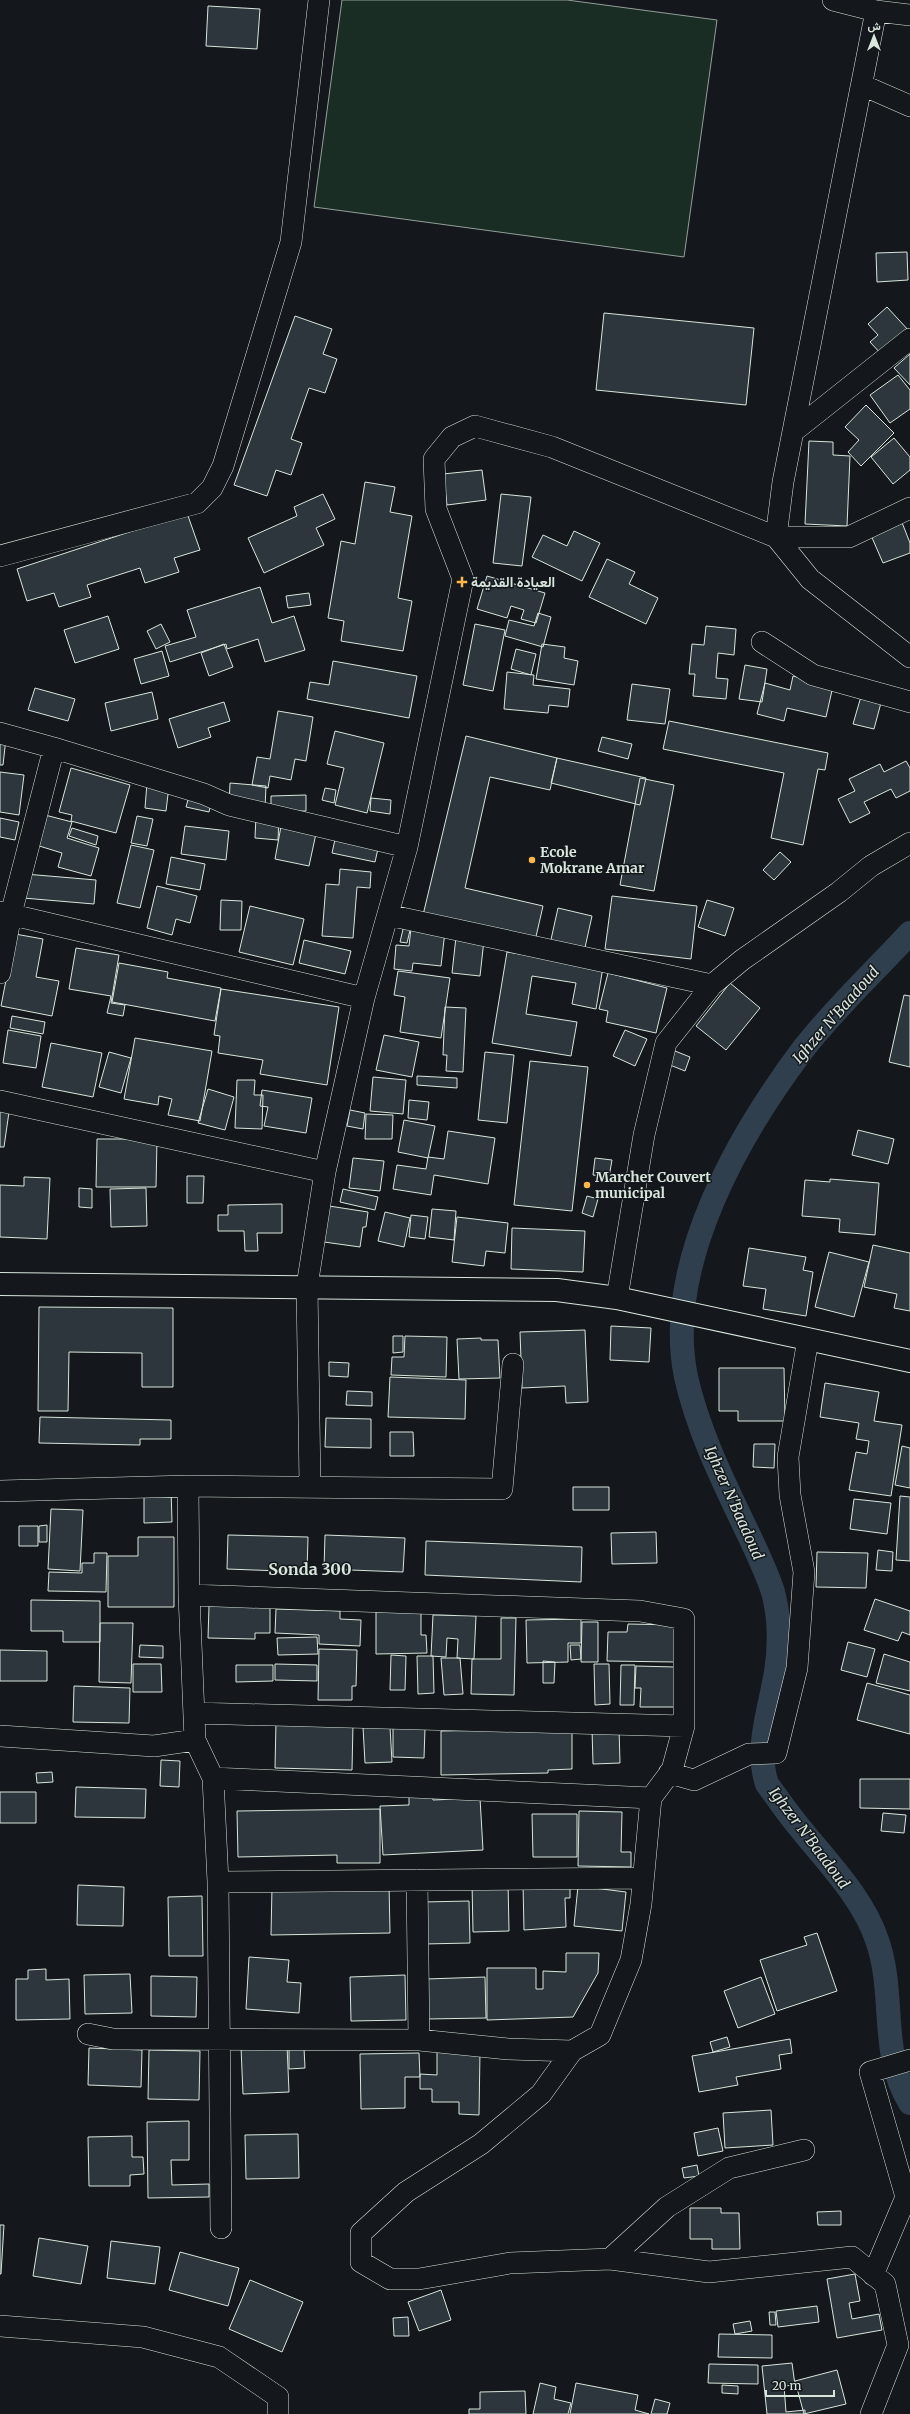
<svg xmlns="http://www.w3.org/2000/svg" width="910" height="2414" font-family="Merriweather,Vazirmatn,serif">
	<rect width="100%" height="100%" fill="#14181c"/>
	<path fill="#1a2d24" stroke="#939e99" d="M342,0H567L717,20L684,257L314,207Z"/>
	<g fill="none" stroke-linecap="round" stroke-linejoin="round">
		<path stroke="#2f3f4d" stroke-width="24" d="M910,933C875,971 836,1007 804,1048C739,1134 663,1265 686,1377C698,1430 722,1479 745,1527C755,1548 766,1570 773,1592C780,1618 780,1646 776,1672C770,1709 755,1748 767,1784C778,1799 788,1814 800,1828C828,1863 863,1898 877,1940C896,1993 879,2053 910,2103"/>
	</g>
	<path fill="#2c363c" stroke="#d8e6dc" d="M208,6L260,9L257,49L206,46Z
		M907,252L908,280L877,282L876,253Z
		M887,307L910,332L883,356L870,342L878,335L868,324Z
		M604,313L754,328L746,405L596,390Z
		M295,316L332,329L323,354L337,359L325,393L309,388L291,439L302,443L291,475L276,470L267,496L234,485Z
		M910,354V385L894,368Z
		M898,375L910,390V409L890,423L870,395Z
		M866,405L894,433L861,466L848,452L859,440L845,427Z
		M894,438L910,457V470L893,484L871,457Z
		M809,441L833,442V455L850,456L847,526L805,524Z
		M482,470L486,500L447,505L443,474Z
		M365,482L395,487L390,512L412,516L398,598L412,601L403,651L341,641L344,621L328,618L341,541L355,544Z
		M323,494L335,519L316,528L324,545L264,573L248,538L297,516L294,507Z
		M501,494L531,497L522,566L493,563Z
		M187,513L200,550L174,558L179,572L145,583L140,568L87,585L91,597L59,607L54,593L27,601L17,569Z
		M901,520L910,543V553L883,563L870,533Z
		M574,531L600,543L582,581L532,557L543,535L567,546Z
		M607,559L635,572L629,584L658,598L646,624L589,597Z
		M487,576L545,593L536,623L521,619L524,610L511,606L507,618L477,609Z
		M260,587L272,623L294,616L305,650L265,662L258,639L227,649L226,644L170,662L165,646L196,637L187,610Z
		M309,593L311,605L288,608L286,596Z
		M538,613L551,617L543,647L505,636L509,620L534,626Z
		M108,616L119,649L75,663L64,630Z
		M161,624L170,642L156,649L147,631Z
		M475,624L505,630L493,691L463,685Z
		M706,626L736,629L734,655L718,653L716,678L728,679L726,699L693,696L695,674H689L692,644L704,645Z
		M224,644L233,667L209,676L201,653Z
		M542,644L565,647L564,658L578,661L574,685L536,679Z
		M516,649L536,654L531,675L511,669Z
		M162,651L169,676L141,684L134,659Z
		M333,661L417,676L409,718L307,699L310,682L329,685Z
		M745,665L767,669L762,702L739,699Z
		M507,672L534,675L533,685L570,689L568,707L549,705L548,713L504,709Z
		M793,676L833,686L826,717L787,708L784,721L757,714L765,683L790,690Z
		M632,684L670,689L665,724L627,720Z
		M35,688L75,699L68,721L28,710Z
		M152,692L158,719L111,731L105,703Z
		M862,693L882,699L874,729L853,724Z
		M224,702L230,721L208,728L211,737L178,748L169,719Z
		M278,711L313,717L306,761L295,759L291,780L270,776L268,788L252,785L257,757L270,759Z
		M669,721L828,753L825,770L818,769L803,845L771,838L784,773L663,749Z
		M335,731L384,743L367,813L335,805L344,768L327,764Z
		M466,736L557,758L550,790L490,777L465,888L543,906L535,941L423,915Z
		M0,737L6,738L3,765H0Z
		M602,737L632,744L628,759L598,751Z
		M557,758L646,778L640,805L551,783Z
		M906,761L910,768V791L896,798L891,789L864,802L870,813L850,823L838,799L855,791L849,779L880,764L884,772Z
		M71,768L130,785L116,833L71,821L72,815L59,812Z
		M0,772L24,775L19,815L0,812Z
		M640,778L674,785L654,891L620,885Z
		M147,783L169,786L166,811L145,808Z
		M230,783L266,786L265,808L229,805Z
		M325,788L336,790L334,803L322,800Z
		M190,793L212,799L209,812L186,807Z
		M306,795V811L271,812V796Z
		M371,798L391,800L390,814L370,811Z
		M45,815L72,822L67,838L99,848L91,876L58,867L62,853L36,845Z
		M137,816L153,819L147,846L131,843Z
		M256,816L279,817L278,840L255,838Z
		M0,818L19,822L15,840L0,837Z
		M282,821L317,829L309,866L275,859Z
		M185,826L229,831L226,860L181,854Z
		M72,828L98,836L96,845L69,836Z
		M336,835L379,844L375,862L332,853Z
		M131,845L154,850L140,908L117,903Z
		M780,852L791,862L774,880L763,870Z
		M171,857L205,864L200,890L166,884Z
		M340,869L371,872L370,888L357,887L353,938L322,936L326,884L339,885Z
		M25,874L96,880L94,904L23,898Z
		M157,886L197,896L190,923L176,919L172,935L147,928Z
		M612,896L697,906L691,959L605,949Z
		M221,900L242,901L241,930H220Z
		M707,900L734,908L725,936L698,927Z
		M250,906L304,919L293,965L239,952Z
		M558,908L592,916L584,952L550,944Z
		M404,925L411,926L407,943L400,942Z
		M411,928L445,931L441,966L413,963L412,971L394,969L396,945L409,946Z
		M15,934L43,939L36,977L59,981L52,1016L1,1006Z
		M456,937L484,940L480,976L452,973Z
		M304,940L351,951L345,974L299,963Z
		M76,948L119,955L111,1003L125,1005L123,1016L107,1013L111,996L69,989Z
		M507,952L603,967L596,1009L572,1004L576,983L532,976L526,1014L577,1022L571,1056L492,1043Z
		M119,963L168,972L167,978L221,988L215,1021L112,1002Z
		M398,971L450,978L441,1038L400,1032L405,997L394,995Z
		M608,973L667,988L656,1033L606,1022L608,1011L599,1009Z
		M730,983L760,1008L726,1050L696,1026Z
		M221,989L339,1007L327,1085L260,1074L263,1060L218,1053L220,1036L214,1035Z
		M904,995L910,996V1067L889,1062Z
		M445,1007L466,1008L463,1072L446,1071L447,1055H443Z
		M12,1016L45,1022L43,1034L10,1028Z
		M8,1030L41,1036L36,1068L3,1063Z
		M625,1030L647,1039L635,1066L613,1056Z
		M384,1035L419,1042L412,1077L376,1070Z
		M135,1038L212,1051L200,1121L168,1115L172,1099L159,1096L158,1105L124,1099Z
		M51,1043L102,1053L93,1097L42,1087Z
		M670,1049L690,1057L685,1071L665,1063Z
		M109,1052L131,1058L121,1093L99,1087Z
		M485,1052L514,1055L507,1123L478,1120Z
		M530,1061L588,1067L572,1211L514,1205Z
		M417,1076L457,1078V1088L417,1085Z
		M373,1077L406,1080L403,1114L370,1111Z
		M237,1080H255L254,1095H263L262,1129L235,1128Z
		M208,1089L234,1097L225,1130L198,1123Z
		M262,1090L312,1098L306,1133L264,1126L268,1107L260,1106Z
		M409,1100L429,1102L427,1120L408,1118Z
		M350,1110L365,1113L363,1129L347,1126Z
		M0,1111L9,1112L4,1147H0Z
		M366,1114L393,1115L392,1139H365Z
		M404,1120L435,1126L428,1158L398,1152Z
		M858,1130L894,1139L888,1164L852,1155Z
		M448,1131L495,1138L488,1184L434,1175L431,1195L393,1189L397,1165L426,1169L428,1157L444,1159Z
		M97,1139H157L156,1187H96Z
		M353,1158L384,1161L380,1191L349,1188Z
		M595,1158L612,1160L609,1177L593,1175Z
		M187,1176H204L203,1203H187Z
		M24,1177L50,1178L47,1239L0,1237V1185L24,1186Z
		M830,1179L879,1183L875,1235L839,1232L840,1219L802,1216L805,1180L830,1182Z
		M79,1188L92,1189V1208L79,1207Z
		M146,1188L147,1226L111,1227L110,1189Z
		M343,1189L378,1197L375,1210L340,1202Z
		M587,1196L598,1199L593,1217L582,1213Z
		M282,1204V1233H257L258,1251H245L244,1231H218V1215H228V1205Z
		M329,1206L368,1212L366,1227H363L360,1247L324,1242Z
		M432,1209L456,1211L454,1240L429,1237Z
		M385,1212L410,1218L404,1247L378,1241Z
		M411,1215L428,1217L425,1239L409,1237Z
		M457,1217L508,1223L505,1253L486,1251L484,1266L452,1262Z
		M512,1228L585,1231L583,1272L511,1269Z
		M873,1245L910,1253V1311L894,1308L897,1294L864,1287Z
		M749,1248L806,1257L803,1270L813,1272L806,1316L763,1309L766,1289L743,1286Z
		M829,1252L869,1262L854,1317L815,1307Z
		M39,1307L173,1308V1387H142V1353L69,1352L68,1411H38Z
		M611,1326L651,1328L649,1362L610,1360Z
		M585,1330L588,1402L566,1403L565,1386L522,1388L520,1332Z
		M393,1336H403V1352L393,1353Z
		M405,1336L447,1337L446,1377L391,1375L392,1357H404Z
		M481,1338V1340H498L500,1378L459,1379L457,1339Z
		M329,1362L349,1363L348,1377L329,1376Z
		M719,1368H784L785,1421H738V1411H719Z
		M390,1377L466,1380L465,1419L388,1417Z
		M825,1383L879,1392L874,1421L902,1425L891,1496L849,1490L856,1452L867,1454L869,1441L856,1439L859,1423L820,1417Z
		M347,1391L372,1392V1406L346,1405Z
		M40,1417L171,1420V1439H140V1445L39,1443Z
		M326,1418L371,1419V1448L325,1447Z
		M390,1432H413L414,1456H390Z
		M754,1444H775L774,1468L753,1467Z
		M902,1446L910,1448V1488L895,1485Z
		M573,1487H609V1510H573Z
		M171,1489L172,1522L144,1523V1490Z
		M900,1496L910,1497V1561L896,1560Z
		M854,1499L891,1503L887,1534L850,1529Z
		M51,1509L83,1510L80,1571L48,1569Z
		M47,1525V1542H39V1526Z
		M19,1526H38V1546H19Z
		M656,1532L657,1563L612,1564L611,1533Z
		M228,1535L308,1537L307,1572L227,1569Z
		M325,1535L405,1538L403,1572L324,1569Z
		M138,1537H174V1607H108V1556H138Z
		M426,1541L582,1547L581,1582L425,1575Z
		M878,1550L893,1552L892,1571L876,1570Z
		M817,1552L868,1553L866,1588L816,1587Z
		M94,1553H107L106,1592L48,1591L49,1572L82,1573V1563H94Z
		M875,1599L910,1611V1635L902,1632L898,1641L864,1630Z
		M31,1600L100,1601V1642H63V1631H31Z
		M209,1606L270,1607V1633H255V1639L208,1638Z
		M276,1609L340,1611V1619L361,1620L360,1646L319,1644V1635L275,1633Z
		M421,1610V1635H426L427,1653L376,1654V1612Z
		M433,1615L476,1616L474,1659L457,1658L458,1639L447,1638L446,1657L431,1656Z
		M501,1618H516L514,1695L471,1694L472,1659H501Z
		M581,1619V1643H568V1662L527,1663L526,1620Z
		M582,1622H598V1662H581Z
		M100,1623H133L131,1683L99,1682Z
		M628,1624L676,1625L675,1662L607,1661L608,1632H627Z
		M317,1637L318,1654L278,1655L277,1638Z
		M848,1642L875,1649L867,1677L841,1670Z
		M140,1645L163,1646V1658L139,1657Z
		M570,1645H580L581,1659L571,1660Z
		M319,1649L357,1650L356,1686H352V1700H318Z
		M0,1650L47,1651V1681H0Z
		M884,1654L910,1662V1691L876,1683Z
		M391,1655L406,1656L405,1690H390Z
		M417,1656H433L434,1693L418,1694Z
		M441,1658H460L463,1694L444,1695Z
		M543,1661L555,1662L554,1683H543Z
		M133,1664H161L162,1692H133Z
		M275,1664L317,1665V1681L275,1680Z
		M594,1664H609L610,1704L595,1705Z
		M236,1665H273V1681L236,1682Z
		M621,1665H635L634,1705H620Z
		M636,1666L675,1667L674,1707H640L641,1688H635Z
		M867,1683L910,1695V1734L857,1720Z
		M74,1686L130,1688L129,1723L73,1722Z
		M276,1722L353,1724L352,1770L275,1768Z
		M363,1727H390L392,1762L365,1763Z
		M393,1727L425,1728L424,1758L393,1757Z
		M619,1728L620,1763L593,1764L592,1729Z
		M572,1729V1769L548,1770V1773L441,1775V1731Z
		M161,1760L180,1761L179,1787L160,1786Z
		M52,1772L53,1782L37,1783L36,1773Z
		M860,1779H910V1809L860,1808Z
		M76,1787L146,1789L145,1818L75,1817Z
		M0,1792H36V1823H0Z
		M432,1795L433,1800L480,1798L483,1850L383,1855L380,1806L409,1805V1796Z
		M380,1809V1863H337V1855L238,1857L237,1811Z
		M579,1811L622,1812L621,1852H631V1867L578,1866Z
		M883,1813L906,1815L904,1833L881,1831Z
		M532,1814H577V1857H533Z
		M472,1882H508L509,1931L473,1932Z
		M570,1883V1898H565L566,1927L524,1930L523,1884Z
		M78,1885L124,1887L123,1926L77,1925Z
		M389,1885L390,1933L271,1935L272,1887Z
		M578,1886L626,1892L622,1931L574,1926Z
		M202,1896L203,1956H169L168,1897Z
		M469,1901L470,1943L424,1944L423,1902Z
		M817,1933L837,1991L777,2011L760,1960L807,1945L804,1937Z
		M566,1953H599L598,1973L573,2017L487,2020V1968H536V1989H543V1971L566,1972Z
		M249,1957L289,1960L287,1982L301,1983L299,2013L246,2009Z
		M46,1969V1980L69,1979L70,2019L16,2020V1979H28V1970Z
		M130,1974L132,2013L85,2014L84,1975Z
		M405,1975L406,2020L351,2021L350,1977Z
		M151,1976L197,1977L196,2017L151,2016Z
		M485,1977L486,2018L426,2019V1979Z
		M761,1977L775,2014L738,2028L724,1991Z
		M727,2037L730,2047L713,2052L710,2042Z
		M790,2039L792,2053L779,2055L781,2069L736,2077L738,2085L699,2092L692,2056Z
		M287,2045L289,2092L243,2094L241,2047Z
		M89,2048L142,2050L141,2087L88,2085Z
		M289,2048H304L305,2068L289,2069Z
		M149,2050L200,2051L199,2100L148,2099Z
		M437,2051H480L479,2115L459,2114V2102H432V2089H420V2074L437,2075Z
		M419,2053L420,2077H405V2108L361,2109L360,2054Z
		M771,2110L773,2145L725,2148L723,2113Z
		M189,2121V2160H171L172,2185L209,2184V2197L148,2198L147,2122Z
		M718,2128L723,2151L698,2156L694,2133Z
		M298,2134L299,2178L246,2179L245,2135Z
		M132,2136V2157H143L144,2174L130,2175V2186H89L88,2137Z
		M697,2165L699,2176L684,2178L682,2168Z
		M690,2208H721V2213H739L740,2249H712V2239H690Z
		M841,2211V2225H818L817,2212Z
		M0,2225H4L1,2274H0Z
		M39,2238L88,2246L81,2284L33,2276Z
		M111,2241L160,2247L155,2284L107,2278Z
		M180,2252L239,2268L228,2306L169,2290Z
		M855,2274L860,2301L849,2303L852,2319L879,2314L882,2330L837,2338L827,2279Z
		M250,2280L303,2302L282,2352L229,2329Z
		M441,2290L451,2320L419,2331L408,2302Z
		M817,2306L819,2322L778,2327L776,2311Z
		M769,2312H775L776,2325H770Z
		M408,2317L409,2336H394L393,2318Z
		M750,2321L752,2331L735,2334L733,2324Z
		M719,2334L772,2335V2358L718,2357Z
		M792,2363L795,2385L784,2386L786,2412L805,2410V2414H767L762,2366Z
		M709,2364L758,2365V2384L708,2383Z
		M837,2370L846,2404L804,2414L795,2381Z
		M540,2383L556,2387L554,2399L571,2403L568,2414H533Z
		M576,2383L638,2395L635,2410L649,2414H570Z
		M722,2385L738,2386V2394L722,2393Z
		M525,2391L526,2414H469V2409H480V2392Z
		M655,2399L670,2403L667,2414H651Z"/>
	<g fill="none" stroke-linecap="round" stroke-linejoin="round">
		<g stroke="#d8e6dc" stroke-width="22">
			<path id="street" d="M876,11L910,15
				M862,85L910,106
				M794,431L910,339
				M776,537L810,579L910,657
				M776,537H849L910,508
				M0,556L197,503L212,488L223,466L291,242L319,0
				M762,642L813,675L910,702
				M0,733L54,748
				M0,912L364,998
				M388,915L712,985L666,1043L644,1135L617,1298
				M0,973L11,914L54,748L204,794L229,805L407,847
				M712,985L742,960L839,892L871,866L910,843
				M0,1101L325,1172
				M188,1486L189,1595L195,1740L213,1778L218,1882L221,2228
				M310,1486L307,1286L325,1172L364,998L407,847L463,579L436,509L434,459L452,437L475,426L552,447L776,537L783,482L876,11L833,0
				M0,1491L188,1486L502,1489L513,1364
				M189,1595L640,1611L684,1619V1726L672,1770L651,1798L641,1904L631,1960L600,2035L572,2051
				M194,1713L684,1726
				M0,1736L154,1746L195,1740
				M669,1773L694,1780L749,1754L776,1753L797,1668L804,1572L790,1495L788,1457L808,1339
				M213,1778L651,1798
				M417,1880L419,2040
				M218,1882L643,1878
				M88,2034L113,2039L419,2040L508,2049L572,2051L541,2094L481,2144L406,2192L361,2233V2262L390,2279H419L510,2263L610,2259L709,2272L852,2257L885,2284L898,2345L871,2414
				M610,2259L667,2207L729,2168L804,2150
				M873,2275L906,2197L870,2072L910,2060
				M0,2326L143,2337L219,2357L278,2397V2414"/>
		</g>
		<g stroke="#d8e6dc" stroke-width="24">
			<path id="primary" d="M0,1284L557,1290L617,1298L910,1361"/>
		</g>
		<use href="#street" stroke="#14181c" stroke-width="21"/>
		<use href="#primary" stroke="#14181c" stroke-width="22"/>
	</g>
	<g fill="#ffb74d" stroke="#14181c" stroke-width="1.5">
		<path d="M460 576h4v4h4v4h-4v4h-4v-4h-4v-4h4z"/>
		<circle cx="532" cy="860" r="4"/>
		<circle cx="587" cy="1185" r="4"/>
	</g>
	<g text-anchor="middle" stroke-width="3" stroke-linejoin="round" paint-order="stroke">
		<g font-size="14" font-weight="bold" fill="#d8e6dc" stroke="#14181c" text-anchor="start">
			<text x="471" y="587">العيادة القديمة</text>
			<text x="540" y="857">Ecole<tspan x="540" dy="16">Mokrane Amar</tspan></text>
			<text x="595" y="1182">Marcher Couvert<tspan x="595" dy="16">municipal</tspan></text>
		</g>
		<g font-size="15" font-style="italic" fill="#d8e6dc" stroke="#14181c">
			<text transform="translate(836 1015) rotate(-49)" y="5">Ighzer N'Baadoud</text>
			<text transform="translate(734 1503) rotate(66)" y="5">Ighzer N'Baadoud</text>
			<text transform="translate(809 1838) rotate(53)" y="5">Ighzer N'Baadoud</text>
		</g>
		<g font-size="16" font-weight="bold" fill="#d8e6dc" stroke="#14181c">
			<text x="310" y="1575">Sonda 300</text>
		</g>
	</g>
	<g transform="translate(874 36)" stroke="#14181c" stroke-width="3" paint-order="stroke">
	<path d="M0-3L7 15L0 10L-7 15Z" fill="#d8e6dc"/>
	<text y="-6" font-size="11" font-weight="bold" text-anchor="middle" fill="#d8e6dc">ش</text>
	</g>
	<path d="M766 2390v6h68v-6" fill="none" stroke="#d8e6dc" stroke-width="2"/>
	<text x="772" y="2390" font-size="12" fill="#d8e6dc" stroke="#14181c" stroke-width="3" paint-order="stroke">20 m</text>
</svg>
